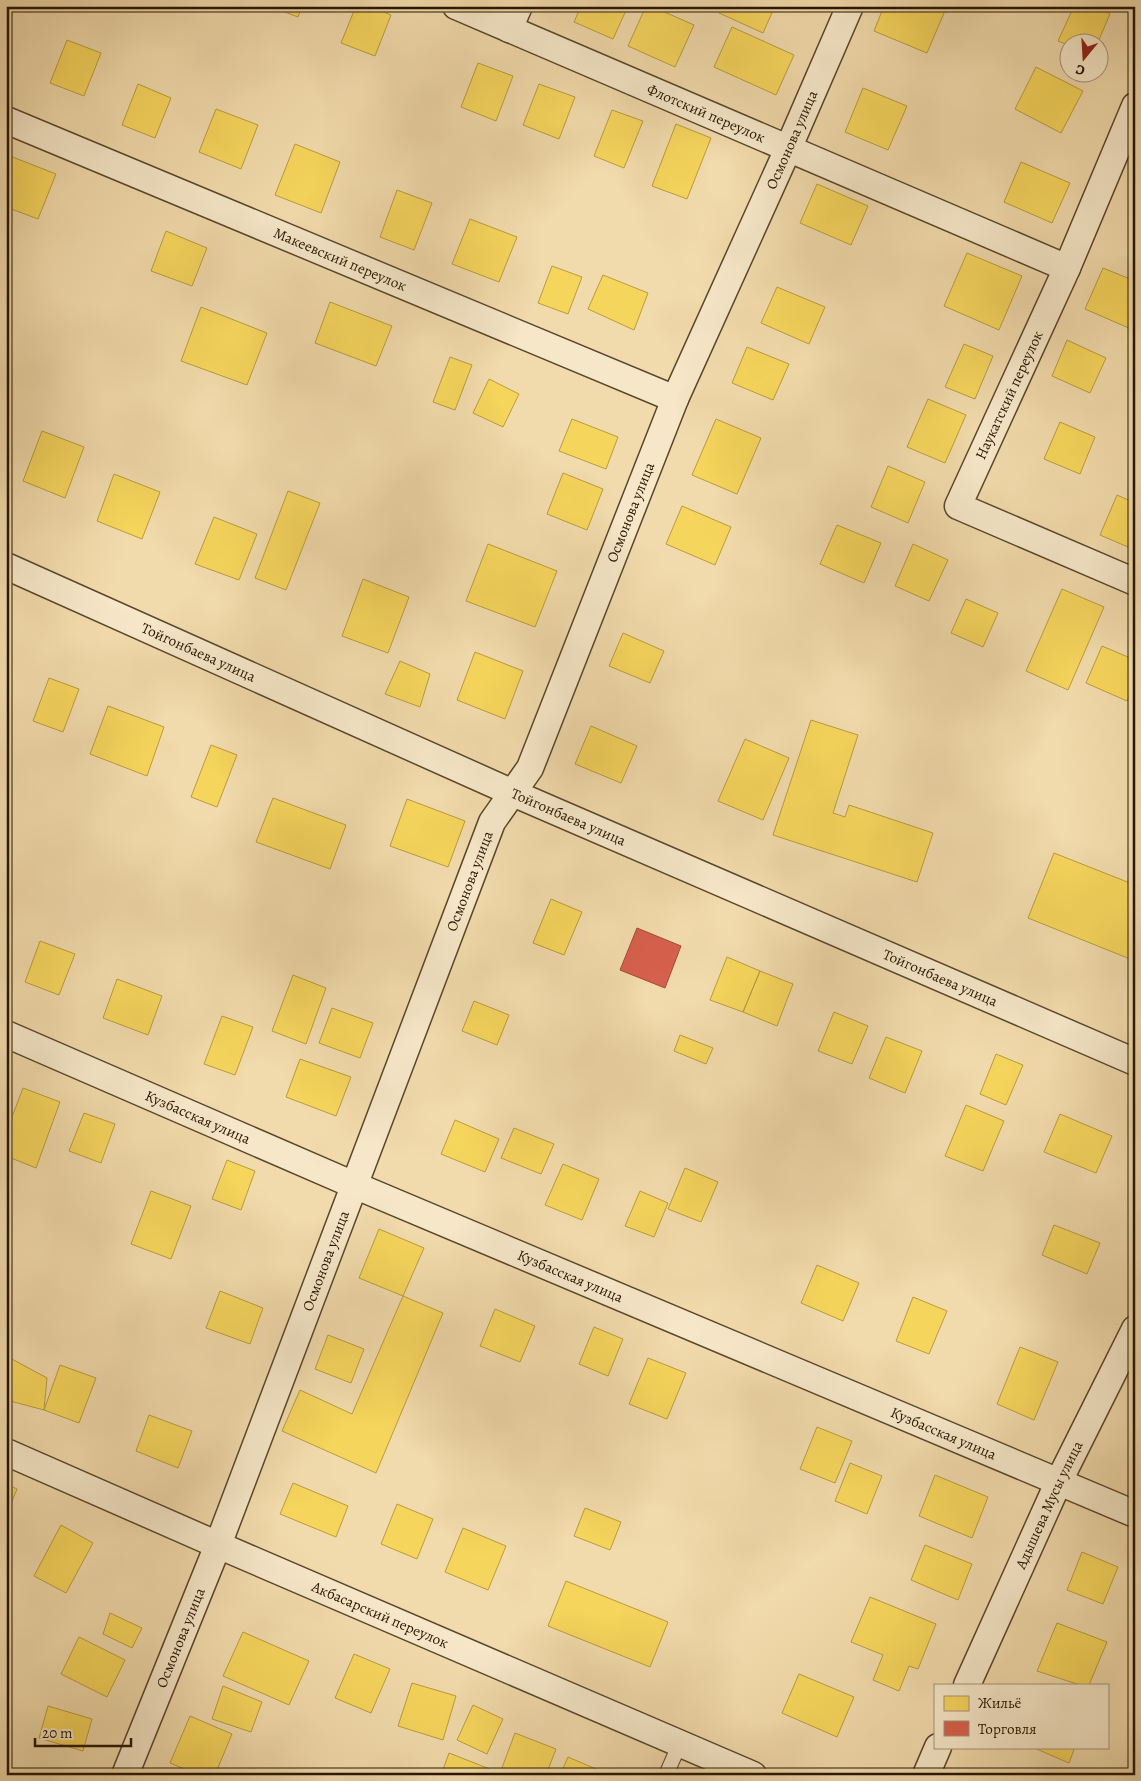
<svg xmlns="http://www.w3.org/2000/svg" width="1141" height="1781" font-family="Alegreya,serif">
	<rect width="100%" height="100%" fill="#f1daab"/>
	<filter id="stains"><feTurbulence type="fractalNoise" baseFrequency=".004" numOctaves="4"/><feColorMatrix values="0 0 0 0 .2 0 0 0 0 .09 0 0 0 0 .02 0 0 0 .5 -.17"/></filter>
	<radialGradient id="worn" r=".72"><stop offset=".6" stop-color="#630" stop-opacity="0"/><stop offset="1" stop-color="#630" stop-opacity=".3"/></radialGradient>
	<path fill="#f6d55c" stroke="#b89c40" d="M269,6H302L298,17Z
		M356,6H369L391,15L375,56L341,43Z
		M581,6H628L613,39L574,22Z
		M646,6H651L694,25L675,67L628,46Z
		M722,6H775L763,33L719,13Z
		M884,6H947L927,53L874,31Z
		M1074,6H1093L1110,14L1098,42H1068V45L1058,41Z
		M732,27L794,55L776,95L714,67Z
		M67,40L101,53L84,96L50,83Z
		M478,63L513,76L496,121L461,107Z
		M1036,67L1083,91L1061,133L1015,109Z
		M138,84L171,98L155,138L122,125Z
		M539,84L575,97L559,139L523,125Z
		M863,88L907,106L888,150L845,132Z
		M216,109L258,125L241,169L199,152Z
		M612,110L643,121L624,168L594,156Z
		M676,124L711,138L687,199L652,186Z
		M295,144L340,162L321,213L275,195Z
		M10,156L56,174L38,219L6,207V165Z
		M1021,162L1070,183L1052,223L1004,202Z
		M817,184L868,206L851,245L800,223Z
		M397,190L432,203L414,250L380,237Z
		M470,219L517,237L499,282L452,264Z
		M166,231L207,248L192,286L151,271Z
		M967,253L1022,276L999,330L944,306Z
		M552,266L582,277L568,314L538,303Z
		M1103,268L1135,281V321L1131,329L1085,309Z
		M603,275L648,293L634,330L588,309Z
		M777,287L825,307L809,344L761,323Z
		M330,302L392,326L376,366L315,343Z
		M201,307L267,333L247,385L181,361Z
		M1067,340L1106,358L1090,393L1052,376Z
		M964,344L993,356L975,399L945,387Z
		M747,347L789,364L773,400L732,383Z
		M450,357L472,365L455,410L433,402Z
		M489,379L519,394L503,427L473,413Z
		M928,399L966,415L945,463L907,447Z
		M572,419L618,437L606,469L559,451Z
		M716,419L761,438L737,494L692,475Z
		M1060,422L1095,437L1080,474L1044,459Z
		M42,431L84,447L65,498L23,481Z
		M888,466L925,482L908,523L871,507Z
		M563,473L603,489L587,530L547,514Z
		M114,474L160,492L142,539L97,521Z
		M288,491L320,503L286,590L255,578Z
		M1117,495L1135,503V550L1100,535Z
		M682,506L731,527L715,565L666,544Z
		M214,517L257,534L239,580L195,564Z
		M837,525L881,543L864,583L820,564Z
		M488,544L557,571L535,627L466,601Z
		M913,544L948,560L929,601L895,586Z
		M363,579L409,597L388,653L342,636Z
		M1062,589L1104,607L1068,690L1026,671Z
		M966,599L998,613L983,647L951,633Z
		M623,633L664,651L650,683L609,666Z
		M1102,646L1135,660V683L1127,701L1086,683Z
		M475,652L523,671L505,719L457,700Z
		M400,661L430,674L420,707L385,694Z
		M49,678L79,689L63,732L33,721Z
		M108,706L164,727L147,776L90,754Z
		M811,720L858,735L833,813L845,817L849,805L933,833L917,882L773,835Z
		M591,726L637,746L621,783L575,764Z
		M745,739L789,758L763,820L718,801Z
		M211,745L237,755L217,807L191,797Z
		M273,798L346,825L330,869L256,842Z
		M407,799L465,821L448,867L390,846Z
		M1054,853L1135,885V961L1028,918Z
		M551,899L582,912L564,955L533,943Z
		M40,941L75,954L59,995L25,982Z
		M727,957L760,971L743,1012L710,1000Z
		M760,971L793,984L777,1026L743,1012Z
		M293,975L326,988L306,1044L272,1031Z
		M117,979L162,996L148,1035L103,1018Z
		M474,1001L509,1015L497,1045L462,1031Z
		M332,1008L373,1023L360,1058L319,1043Z
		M834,1012L868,1026L852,1064L818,1051Z
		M222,1016L253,1027L235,1075L204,1064Z
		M680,1035L713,1048L706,1064L674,1051Z
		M886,1037L922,1051L905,1093L869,1078Z
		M996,1054L1023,1065L1006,1105L980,1094Z
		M300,1059L351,1077L336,1116L286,1097Z
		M23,1088L60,1102L36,1168L6,1156V1133Z
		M966,1105L1004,1121L983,1171L945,1156Z
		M84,1113L115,1124L101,1163L69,1151Z
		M1060,1114L1112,1136L1096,1173L1044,1152Z
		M455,1120L499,1139L485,1172L441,1154Z
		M514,1128L554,1144L541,1174L501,1158Z
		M227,1160L255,1171L241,1210L212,1199Z
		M563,1164L599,1179L582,1220L545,1205Z
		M685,1168L718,1182L701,1222L668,1209Z
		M151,1191L191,1206L171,1259L131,1244Z
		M640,1191L668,1203L654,1237L625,1226Z
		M1054,1225L1100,1243L1087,1274L1042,1255Z
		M379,1229L424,1248L403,1296L359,1278Z
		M817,1265L859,1283L843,1321L801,1303Z
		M220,1291L263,1308L250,1344L206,1328Z
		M403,1296L443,1313L376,1473L282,1431L300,1390L352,1414Z
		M913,1297L947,1311L929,1354L896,1341Z
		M495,1309L535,1326L520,1362L480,1346Z
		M594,1327L623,1339L608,1376L579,1364Z
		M328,1335L364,1349L351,1383L315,1369Z
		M1020,1347L1058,1362L1034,1420L997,1404Z
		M10,1358L47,1378L44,1410L6,1400V1368Z
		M648,1358L686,1373L667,1419L629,1404Z
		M60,1365L96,1378L79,1423L44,1410Z
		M149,1415L192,1431L178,1468L136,1451Z
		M817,1427L852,1441L835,1483L800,1469Z
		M850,1463L882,1476L867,1514L835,1501Z
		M935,1475L988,1497L972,1538L919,1516Z
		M293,1483L348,1506L336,1537L280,1514Z
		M6,1484L17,1489L6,1516Z
		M397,1504L433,1519L417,1559L381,1544Z
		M585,1508L621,1522L610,1550L574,1536Z
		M61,1525L93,1543L66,1593L34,1576Z
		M463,1528L506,1546L488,1590L445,1572Z
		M925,1545L972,1564L958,1600L911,1580Z
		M1082,1552L1118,1567L1103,1604L1067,1590Z
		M566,1581L668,1622L650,1667L548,1626Z
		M870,1597L936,1624L918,1669L909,1666L899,1691L873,1680L883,1655L851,1642Z
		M110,1613L142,1628L132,1648L103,1634Z
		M1057,1623L1107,1642L1089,1685H1080L1037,1671Z
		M243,1632L309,1661L289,1705L223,1676Z
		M79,1637L125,1660L107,1697L61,1674Z
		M354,1654L390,1669L371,1713L335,1698Z
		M799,1674L854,1697L837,1737L782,1713Z
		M412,1683L456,1696L443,1740L398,1726Z
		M223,1686L262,1702L251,1732L212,1719Z
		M473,1705L503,1719L487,1754L457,1740Z
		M48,1706L92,1719L83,1751L39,1738Z
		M190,1716L232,1734L215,1775H199L170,1763Z
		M515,1733L556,1749L546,1775H505L500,1773Z
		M1032,1747H1075L1069,1763Z
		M449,1753L500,1773L499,1775H441Z
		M568,1757L610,1775H560Z"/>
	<path fill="#d6604d" stroke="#a24a36" d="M637,928L681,946L665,988L620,970Z"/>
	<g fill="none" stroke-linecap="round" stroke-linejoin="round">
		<g stroke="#5a472b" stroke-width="16">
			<path id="lane" d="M666,1775L680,1743"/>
		</g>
		<g stroke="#5a472b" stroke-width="29">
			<g id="street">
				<path id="s1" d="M456,6L1067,268"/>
				<path d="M509,29L519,6"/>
				<path d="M1135,106L1067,268L958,506L1135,582"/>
				<path id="s2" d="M6,120L675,399"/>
				<path id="s3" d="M6,566L513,793L1135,1062"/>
				<path id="s4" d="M6,1034L354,1185L1135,1514"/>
				<path id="s5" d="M6,1452L218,1545L753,1775"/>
				<path id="s6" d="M967,1685L1059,1481L1135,1329"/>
				<path id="s7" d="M125,1775L218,1545L492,822L530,768L675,399L788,149L850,6"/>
				<path d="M926,1775L938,1747"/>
			</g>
		</g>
		<use href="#lane" stroke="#f6e7c8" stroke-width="14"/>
		<use href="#street" stroke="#f6e7c8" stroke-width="26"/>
	</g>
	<g text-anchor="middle" stroke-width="5" stroke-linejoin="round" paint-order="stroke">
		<g font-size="15" fill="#271600" stroke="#f6e7c8">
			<text dy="5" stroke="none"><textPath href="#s1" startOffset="272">Флотский переулок</textPath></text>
			<text dy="5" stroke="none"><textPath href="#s7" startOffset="1768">Осмонова улица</textPath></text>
			<text dy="5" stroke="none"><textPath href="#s2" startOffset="362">Макеевский переулок</textPath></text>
			<text transform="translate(1009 395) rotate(-65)" y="5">Наукатский переулок</text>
			<text dy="5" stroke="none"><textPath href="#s7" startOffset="1362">Осмонова улица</textPath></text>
			<text dy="5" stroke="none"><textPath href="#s3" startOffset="211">Тойгонбаева улица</textPath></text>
			<text dy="5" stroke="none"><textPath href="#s3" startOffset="616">Тойгонбаева улица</textPath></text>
			<text dy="5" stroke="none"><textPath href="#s7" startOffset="958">Осмонова улица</textPath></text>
			<text dy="5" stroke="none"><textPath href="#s3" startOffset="1021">Тойгонбаева улица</textPath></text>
			<text dy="5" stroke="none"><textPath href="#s4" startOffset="209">Кузбасская улица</textPath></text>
			<text dy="5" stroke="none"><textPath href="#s7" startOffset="552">Осмонова улица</textPath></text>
			<text dy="5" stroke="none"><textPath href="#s4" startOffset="614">Кузбасская улица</textPath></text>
			<text dy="5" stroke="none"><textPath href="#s4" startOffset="1019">Кузбасская улица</textPath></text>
			<text dy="5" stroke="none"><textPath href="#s6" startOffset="198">Адышева Мусы улица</textPath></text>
			<text dy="5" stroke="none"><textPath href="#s5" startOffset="408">Акбасарский переулок</textPath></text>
			<text dy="5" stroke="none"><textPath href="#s7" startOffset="148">Осмонова улица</textPath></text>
		</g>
	</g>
	<rect width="1141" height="1781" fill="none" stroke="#f1daab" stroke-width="25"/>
	<rect x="8" y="8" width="1126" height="1766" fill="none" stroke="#271600" stroke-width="2.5"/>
	<rect x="12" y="12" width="1116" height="1756" fill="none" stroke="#271600"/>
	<rect x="934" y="1684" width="175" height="65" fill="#f6e7c8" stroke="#a39378"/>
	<rect x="944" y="1696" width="25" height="15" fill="#f6d55c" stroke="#a39378"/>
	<text x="978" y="1708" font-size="15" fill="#271600">Жильё</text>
	<rect x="944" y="1721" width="25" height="15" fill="#d6604d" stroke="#a39378"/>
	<text x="978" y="1734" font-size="15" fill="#271600">Торговля</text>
	<g transform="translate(1084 58) rotate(198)"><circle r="24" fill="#f6e7c8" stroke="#a39378"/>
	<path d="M0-4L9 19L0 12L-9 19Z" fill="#8f2418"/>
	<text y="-8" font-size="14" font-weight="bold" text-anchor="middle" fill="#271600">С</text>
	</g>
	<path d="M35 1738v8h96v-8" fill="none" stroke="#271600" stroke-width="2.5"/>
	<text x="42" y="1738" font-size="15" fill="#271600" stroke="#f6e7c8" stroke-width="4" paint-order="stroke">20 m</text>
	<rect width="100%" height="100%" filter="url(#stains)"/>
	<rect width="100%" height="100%" fill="url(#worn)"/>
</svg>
